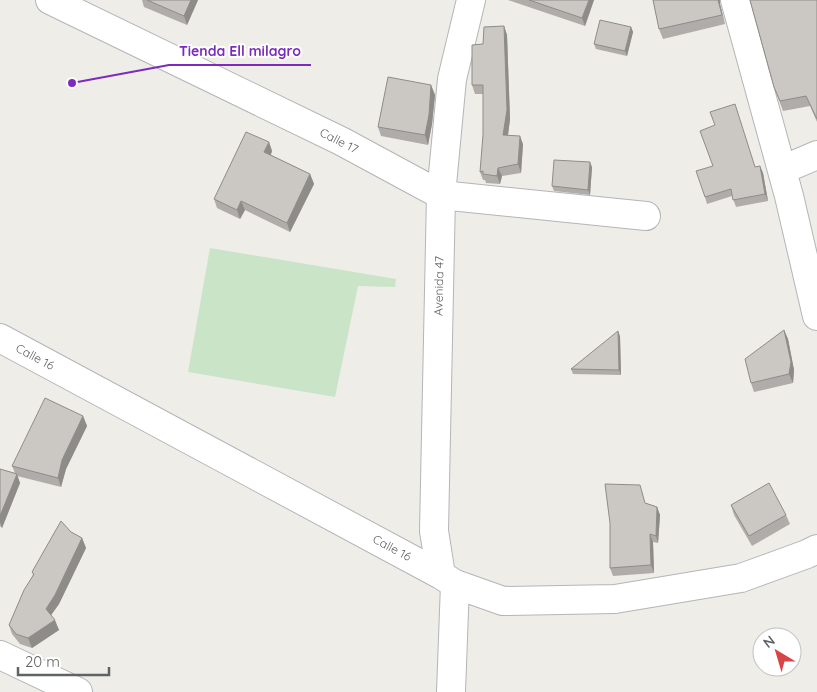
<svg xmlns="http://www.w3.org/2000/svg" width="817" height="692" font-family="Quicksand,sans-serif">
	<rect width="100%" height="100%" fill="#efede8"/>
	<path fill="#cae4c7" d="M210,248L396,279L395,287L358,286L335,397L188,372Z"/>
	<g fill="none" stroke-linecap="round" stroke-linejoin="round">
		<g stroke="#b3b5b8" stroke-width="30">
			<path id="minor" d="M50,0L341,141L441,195L646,216
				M735,0L789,196L817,316
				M782,170L817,155
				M0,338L441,575L455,584L503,601L615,599L741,578L807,554L817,549
				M441,575L434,531L441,195L452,79L471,0
				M0,655L78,692
				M451,692L455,584"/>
		</g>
		<use href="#minor" stroke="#fff" stroke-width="28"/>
	</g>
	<path fill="#afaca9" d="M142,0H198L187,25L144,7Z
		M508,0H594L585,26Z
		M653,0H720V4L725,24L663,39L659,29Z
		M817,0V122L810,106L783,111L774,87Z
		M504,26L507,35L510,119L508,135L523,144L521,173L502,176L500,184L486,183L485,180H483L480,172L483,135V94H475L472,85L483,44Z
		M631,27L633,32L627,56L596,49L594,44Z
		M431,85L435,95L432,124L428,145L381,136L378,127Z
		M269,142L272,151L271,155L310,174L314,184L290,232L245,210L240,219L217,208L214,199Z
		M760,166L763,173L768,201L736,207L732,196L707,204L705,197L755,167Z
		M592,167L590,195L554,191L552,186Z
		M784,330L788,339L794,370L793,383L754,392L751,383Z
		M620,336L621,375L573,374L571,369Z
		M83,416L87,426L66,469L61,487L17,476L20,483L2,528L0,526V469L15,473L12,466Z
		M646,503L657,507L660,515L658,543L653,542L654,573L613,576L610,568Z
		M731,505L786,515L790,524L752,546L734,515Z
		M71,532L82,538L86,548L59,604L51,615L59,630L32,648L20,644L12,634L9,625L33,575L32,572Z"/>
	<path fill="#8e8c89" d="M191,0H198L187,25L184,16Z
		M589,0H594L585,26L582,18Z
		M718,0H720V4L725,24Z
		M504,26L507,35L510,119L507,143L503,135Z
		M631,27L633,32L627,56L625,51Z
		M431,85L435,95L432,124L428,145L425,135Z
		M520,136L523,144L521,173L518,164Z
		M269,142L272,151L268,161L264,152Z
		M590,162L592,167L590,195L588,190Z
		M760,166L763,173L768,201L765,194Z
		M498,168L502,176L500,184L497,176Z
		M310,174L314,184L290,232L287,223Z
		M241,201L245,210L240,219L237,210Z
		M784,330L788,339L794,370L793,383L789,374Z
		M618,331L620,336L621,375L619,370Z
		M83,416L87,426L66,469L61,487L58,478L62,460Z
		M17,474L20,483L2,528L0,522V516Z
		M657,507L660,515L658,543L656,536Z
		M650,534L653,542L654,573L651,565Z
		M82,538L86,548L59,604L49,618L46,609Z
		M55,620L59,630L32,648L28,638Z"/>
	<path fill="#cbc8c4" stroke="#8e8c89" d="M147,0H191L184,16Z
		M529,0H589L582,18Z
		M653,0H718L722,15L659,29Z
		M750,0H817V119L806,96L780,101L774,87Z
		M600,20L631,27L625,51L594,44Z
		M504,26L507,110L503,135L520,136L518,164L498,168L497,176L483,174V171L480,172L483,135V85H472V45L483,44L484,27Z
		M388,77L431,85L429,115L425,135L378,127Z
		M735,104L755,167L760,166L765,194L733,200L731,189L705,197L696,171L713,166L700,131L715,125L710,112Z
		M246,132L269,142L264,152L310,174L287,223L241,201L237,210L214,199Z
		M554,160L590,162L588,190L552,186Z
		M784,330L791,362L789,374L751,383L745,359Z
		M618,331L619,370L571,369Z
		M45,398L83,416L62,460L58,478L12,466Z
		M0,469L17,474L0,516Z
		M769,483L786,515L749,536L731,505Z
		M605,484L640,485L645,503L657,507L656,536L650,534L651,565L610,568V523Z
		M61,521L71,532L82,538L55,595L46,609L55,620L28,638L16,634L9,625L24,590L34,574L32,572Z"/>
	<g text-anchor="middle" stroke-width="4" stroke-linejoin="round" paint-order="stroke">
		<g font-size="12" fill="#5f6366" stroke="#fff">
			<text transform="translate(339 141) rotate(27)" y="4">Calle 17</text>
			<text transform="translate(439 286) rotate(-89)" y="4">Avenida 47</text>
			<text transform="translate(35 357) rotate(28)" y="4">Calle 16</text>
			<text transform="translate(392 548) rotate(28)" y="4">Calle 16</text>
		</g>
	</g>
	<path fill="none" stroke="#7b2cbf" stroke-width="2" d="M72 83L169 65H311"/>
	<circle fill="#7b2cbf" stroke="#fff" stroke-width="2" cx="72" cy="83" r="5"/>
	<g font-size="14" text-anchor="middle" font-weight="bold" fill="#7b2cbf" stroke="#fff" stroke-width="4" stroke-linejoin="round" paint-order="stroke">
		<text x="240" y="56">Tienda Ell milagro</text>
	</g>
	<g transform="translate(777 652) rotate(322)"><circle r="24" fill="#ffffff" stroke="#bfc1c2"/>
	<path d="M0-4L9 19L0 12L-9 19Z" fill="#d94447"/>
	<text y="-8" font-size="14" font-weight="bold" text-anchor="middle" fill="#5f6366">N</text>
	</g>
	<path d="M18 667v8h91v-8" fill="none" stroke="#5f6366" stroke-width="2.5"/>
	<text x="25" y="667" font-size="15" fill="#5f6366" stroke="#ffffff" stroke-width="4" paint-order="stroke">20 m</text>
</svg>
